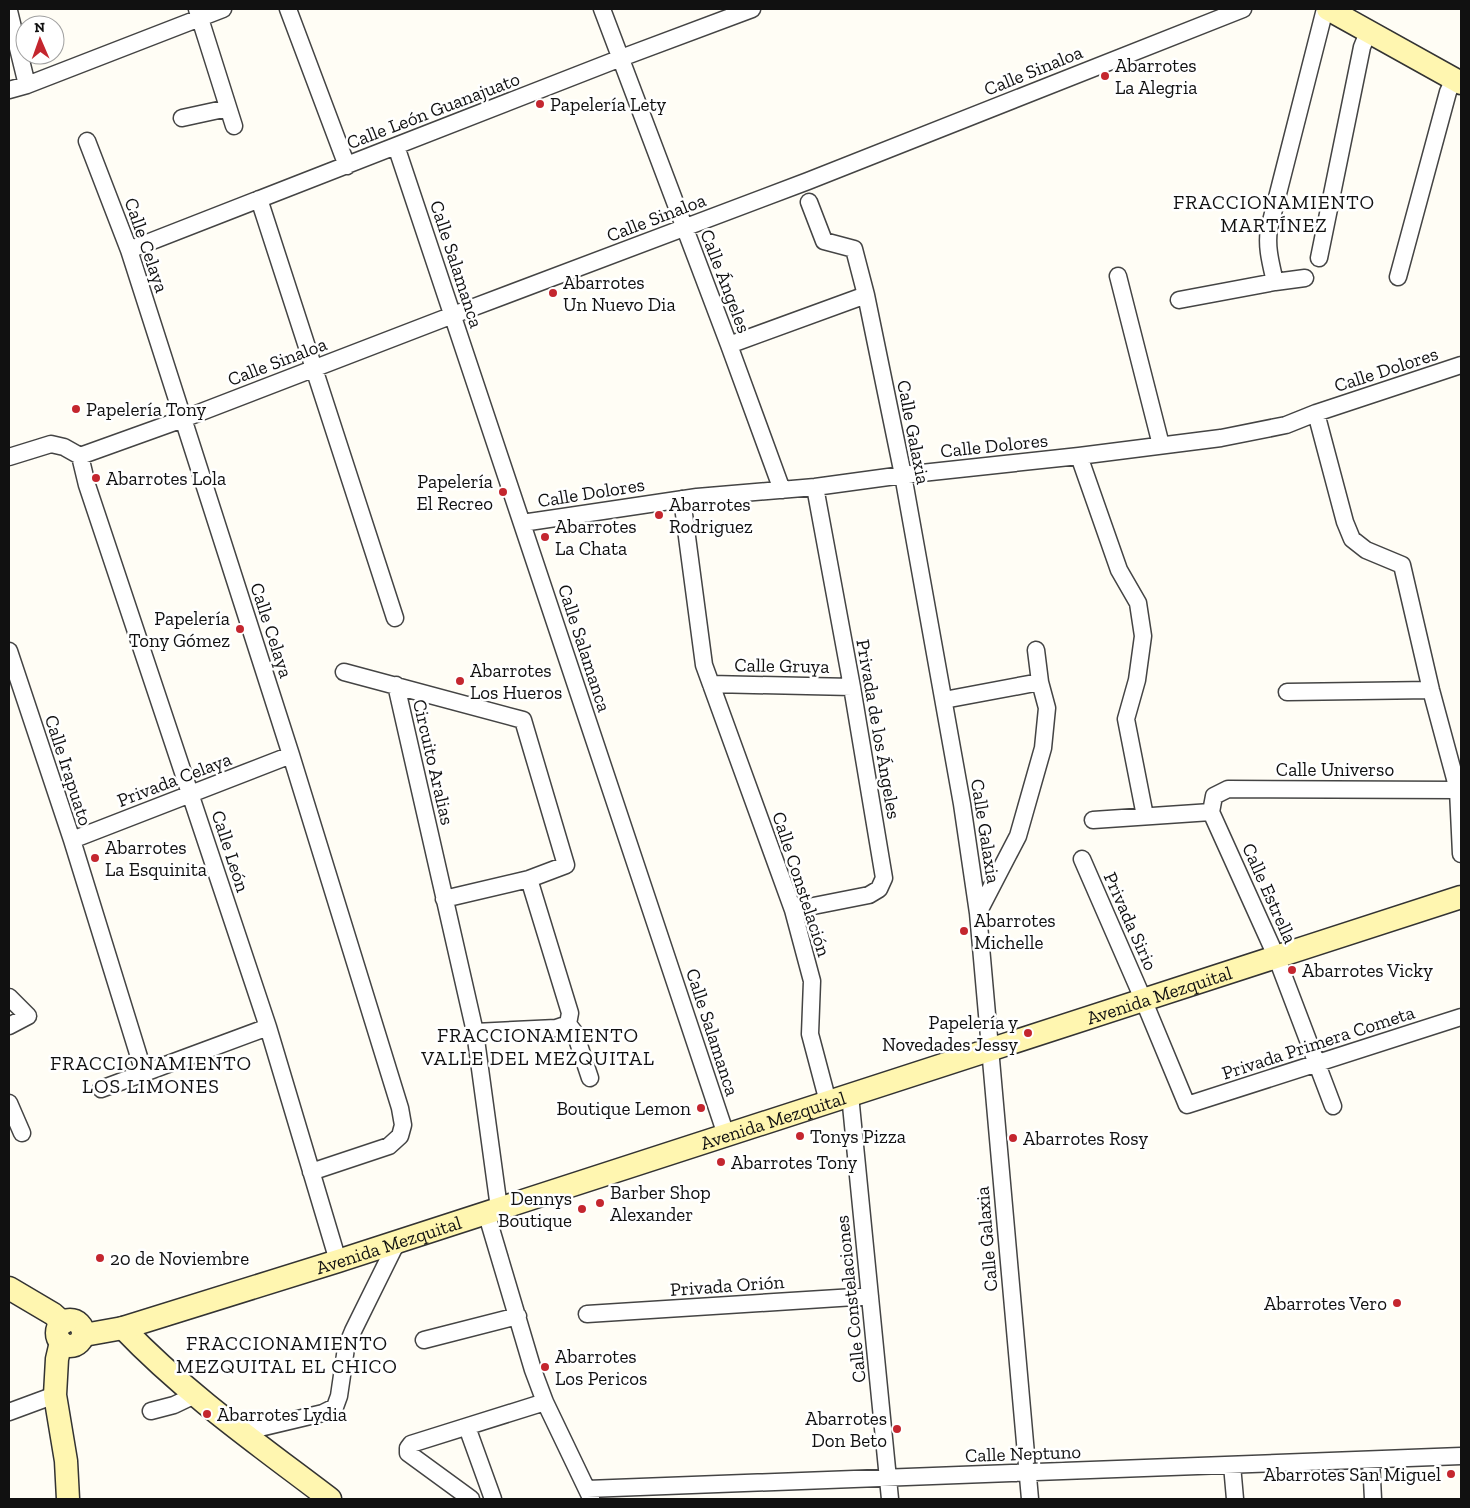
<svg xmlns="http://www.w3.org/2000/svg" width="1470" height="1508" font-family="'Zilla Slab',serif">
	<rect width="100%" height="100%" fill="#fffdf5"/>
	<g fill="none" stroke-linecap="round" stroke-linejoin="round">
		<g stroke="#444" stroke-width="19">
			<path id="street" d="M197,9L234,126
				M288,9L347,166
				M602,9L729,345L782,490
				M9,11L27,85
				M9,90L27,85L223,9
				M182,118L228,108
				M87,141L129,250L291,755L400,1108L403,1125L400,1136L389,1146L311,1172
				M396,146L726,1135
				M259,199L395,618
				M809,202L824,241L854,249L866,295L903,475L962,804L978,913L1030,1499
				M129,250L621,58L752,9
				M1319,258L1362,47L1369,30
				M1118,276L1161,445
				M1398,277L1448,92L1454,79
				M1275,282C1271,264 1266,247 1269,229L1325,9
				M1179,300L1275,282L1305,278
				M729,345L866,295
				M1316,413L1345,522L1352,539L1366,550L1402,565L1431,690L1458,790L1461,854
				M80,456L183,419L453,315L808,181L1243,9
				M80,456L87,485L268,1027L338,1261
				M1079,456L1119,570L1138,603L1143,636L1137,680L1126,719L1145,816
				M9,457L51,444L64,447L80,456
				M682,499L704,665L793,910L812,981L810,1034L828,1102
				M522,523L697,497L815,487L903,475L1079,456L1221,438L1286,425L1316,413L1461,365
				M9,651L72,840L144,1073
				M344,672L523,720L566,865L529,879L444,899
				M711,684L852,687
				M396,685L475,1032L499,1208
				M1287,692L1431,690
				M944,700L1040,682
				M1093,820L1211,812
				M72,840L291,755
				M1082,859L1143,999L1187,1105L1461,1017
				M529,879L570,1013L568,1024
				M793,910L869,895L879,889L884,878L852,687L815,487
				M978,913L1018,836L1043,748L1047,708L1040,682L1036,650
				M9,997L28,1016L9,1026
				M568,1024L575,1033L590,1078
				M475,1032L556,1028L568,1024
				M101,1089L268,1027
				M850,1095L890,1499
				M9,1103L22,1133
				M1333,1106L1276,956L1211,812L1214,796L1228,789L1458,790
				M486,1212L533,1370L545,1402L591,1498
				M587,1314L870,1296
				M424,1340L518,1316
				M151,1411L174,1405L195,1395
				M9,1412L55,1395
				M467,1427L493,1499
				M243,1432L323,1413L335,1407L339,1396L346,1348L353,1331L394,1248L402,1240
				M1371,1460L1373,1499
				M1232,1465L1235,1499
				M587,1489L1461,1456
				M471,1499L408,1453V1448L411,1444L545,1402"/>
		</g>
		<g stroke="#333" stroke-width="25">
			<g id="secondary">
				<path d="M1328,9L1461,83"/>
				<path d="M9,1288L53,1314L63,1323"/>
				<circle cx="70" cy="1333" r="13"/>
				<path d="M123,1328C185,1393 259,1445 330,1499"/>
				<path id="s1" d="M84,1335L123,1328L338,1261L1461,897"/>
				<path d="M61,1342L57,1359L55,1395L66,1461L68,1499"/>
			</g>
		</g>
		<use href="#street" stroke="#fff" stroke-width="16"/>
		<use href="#secondary" stroke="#fff6b0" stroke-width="22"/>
	</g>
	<g fill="#c4262e" stroke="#fff" stroke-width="2">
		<circle cx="1105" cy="76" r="5"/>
		<circle cx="540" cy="104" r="5"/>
		<circle cx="553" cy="293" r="5"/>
		<circle cx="76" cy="409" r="5"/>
		<circle cx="96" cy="478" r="5"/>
		<circle cx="503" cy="492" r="5"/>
		<circle cx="659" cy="515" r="5"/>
		<circle cx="545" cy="537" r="5"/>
		<circle cx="240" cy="629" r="5"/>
		<circle cx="460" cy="681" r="5"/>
		<circle cx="95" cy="858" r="5"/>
		<circle cx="964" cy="931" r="5"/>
		<circle cx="1292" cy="970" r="5"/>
		<circle cx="1028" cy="1033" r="5"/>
		<circle cx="701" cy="1108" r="5"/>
		<circle cx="800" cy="1136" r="5"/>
		<circle cx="1013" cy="1138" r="5"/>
		<circle cx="721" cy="1162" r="5"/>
		<circle cx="600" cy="1203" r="5"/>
		<circle cx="582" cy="1209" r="5"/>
		<circle cx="100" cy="1258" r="5"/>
		<circle cx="1397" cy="1303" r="5"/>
		<circle cx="545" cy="1367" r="5"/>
		<circle cx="207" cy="1414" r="5"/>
		<circle cx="897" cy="1429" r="5"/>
		<circle cx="1451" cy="1474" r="5"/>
	</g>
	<g text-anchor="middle" stroke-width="5" stroke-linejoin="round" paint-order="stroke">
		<g font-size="19" fill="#111" stroke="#fff" text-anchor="start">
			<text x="1115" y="72">Abarrotes<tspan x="1115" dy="22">La Alegria</tspan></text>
			<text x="550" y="111">Papelería Lety</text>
			<text x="563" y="289">Abarrotes<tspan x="563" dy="22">Un Nuevo Dia</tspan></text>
			<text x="86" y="416">Papelería Tony</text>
			<text x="106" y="485">Abarrotes Lola</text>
			<text x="493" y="488" text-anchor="end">Papelería<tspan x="493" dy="22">El Recreo</tspan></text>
			<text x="669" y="511">Abarrotes<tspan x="669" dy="22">Rodriguez</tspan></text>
			<text x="555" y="533">Abarrotes<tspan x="555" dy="22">La Chata</tspan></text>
			<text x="230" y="625" text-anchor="end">Papelería<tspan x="230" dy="22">Tony Gómez</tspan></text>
			<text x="470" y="677">Abarrotes<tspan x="470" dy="22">Los Hueros</tspan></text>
			<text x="105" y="854">Abarrotes<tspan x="105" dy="22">La Esquinita</tspan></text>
			<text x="974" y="927">Abarrotes<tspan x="974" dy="22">Michelle</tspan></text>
			<text x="1302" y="977">Abarrotes Vicky</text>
			<text x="1018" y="1029" text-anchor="end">Papelería y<tspan x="1018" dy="22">Novedades Jessy</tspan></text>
			<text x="691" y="1115" text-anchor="end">Boutique Lemon</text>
			<text x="810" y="1143">Tonys Pizza</text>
			<text x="1023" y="1145">Abarrotes Rosy</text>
			<text x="731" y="1169">Abarrotes Tony</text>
			<text x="610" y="1199">Barber Shop<tspan x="610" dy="22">Alexander</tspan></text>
			<text x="572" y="1205" text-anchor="end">Dennys<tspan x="572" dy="22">Boutique</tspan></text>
			<text x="110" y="1265">20 de Noviembre</text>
			<text x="1387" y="1310" text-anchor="end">Abarrotes Vero</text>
			<text x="555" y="1363">Abarrotes<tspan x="555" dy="22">Los Pericos</tspan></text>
			<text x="217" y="1421">Abarrotes Lydia</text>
			<text x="887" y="1425" text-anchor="end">Abarrotes<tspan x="887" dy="22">Don Beto</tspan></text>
			<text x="1441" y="1481" text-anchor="end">Abarrotes San Miguel</text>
		</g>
		<g font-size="19" fill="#111" stroke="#fff">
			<text transform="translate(1033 70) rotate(-22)" y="7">Calle Sinaloa</text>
			<text transform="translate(433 110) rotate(-21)" y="7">Calle León Guanajuato</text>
			<text transform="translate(656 217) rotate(-21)" y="7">Calle Sinaloa</text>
			<text transform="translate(147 245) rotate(71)" y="7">Calle Celaya</text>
			<text transform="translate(457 264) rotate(72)" y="7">Calle Salamanca</text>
			<text transform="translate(726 281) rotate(69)" y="7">Calle Ángeles</text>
			<text transform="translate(277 361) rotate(-21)" y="7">Calle Sinaloa</text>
			<text transform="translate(1386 369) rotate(-18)" y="7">Calle Dolores</text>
			<text transform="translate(914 432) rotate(79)" y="7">Calle Galaxia</text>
			<text transform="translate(994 445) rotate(-6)" y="7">Calle Dolores</text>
			<text transform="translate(591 492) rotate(-9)" y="7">Calle Dolores</text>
			<text transform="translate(272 630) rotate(72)" y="7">Calle Celaya</text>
			<text transform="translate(585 648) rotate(72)" y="7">Calle Salamanca</text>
			<text transform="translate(782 665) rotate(1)" y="7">Calle Gruya</text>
			<text transform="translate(879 729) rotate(80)" y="7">Privada de los Ángeles</text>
			<text transform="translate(434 762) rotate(77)" y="7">Circuito Aralias</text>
			<text x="1335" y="776">Calle Universo</text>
			<text transform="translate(69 770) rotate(72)" y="7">Calle Irapuato</text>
			<text transform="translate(174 779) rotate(-21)" y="7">Privada Celaya</text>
			<text transform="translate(986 831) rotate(81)" y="7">Calle Galaxia</text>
			<text transform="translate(231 851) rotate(72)" y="7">Calle León</text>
			<text transform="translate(802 884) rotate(72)" y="7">Calle Constelación</text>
			<text transform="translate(1270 893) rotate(66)" y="7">Calle Estrella</text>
			<text transform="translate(1131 921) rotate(66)" y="7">Privada Sirio</text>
			<text dy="7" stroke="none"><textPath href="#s1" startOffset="1128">Avenida Mezquital</textPath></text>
			<text transform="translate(713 1032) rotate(72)" y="7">Calle Salamanca</text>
			<text transform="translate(1318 1042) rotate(-18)" y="7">Privada Primera Cometa</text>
			<text dy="7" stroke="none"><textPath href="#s1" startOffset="722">Avenida Mezquital</textPath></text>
			<text transform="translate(986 1239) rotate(-95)" y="7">Calle Galaxia</text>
			<text dy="7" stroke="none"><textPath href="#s1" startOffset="318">Avenida Mezquital</textPath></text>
			<text transform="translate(727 1285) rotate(-4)" y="7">Privada Orión</text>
			<text transform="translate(850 1299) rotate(-96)" y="7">Calle Constelaciones</text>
			<text transform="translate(1023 1453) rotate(-2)" y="7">Calle Neptuno</text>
		</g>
		<g font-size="20" letter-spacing="1" fill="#111" stroke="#fff">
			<text x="1274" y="209">FRACCIONAMIENTO<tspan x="1274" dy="23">MARTÍNEZ</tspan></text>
			<text x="538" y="1042">FRACCIONAMIENTO<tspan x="538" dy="23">VALLE DEL MEZQUITAL</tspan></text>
			<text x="151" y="1070">FRACCIONAMIENTO<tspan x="151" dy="23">LOS LIMONES</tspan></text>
			<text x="287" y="1350">FRACCIONAMIENTO<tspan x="287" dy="23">MEZQUITAL EL CHICO</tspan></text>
		</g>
	</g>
	<rect width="1470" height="1508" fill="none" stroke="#111111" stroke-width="20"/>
	<g transform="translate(40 40) rotate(358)"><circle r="24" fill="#ffffff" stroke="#a0a0a0"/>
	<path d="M0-4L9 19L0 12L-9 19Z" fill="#c4262e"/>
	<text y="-8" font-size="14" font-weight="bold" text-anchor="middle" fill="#111111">N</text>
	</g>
</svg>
